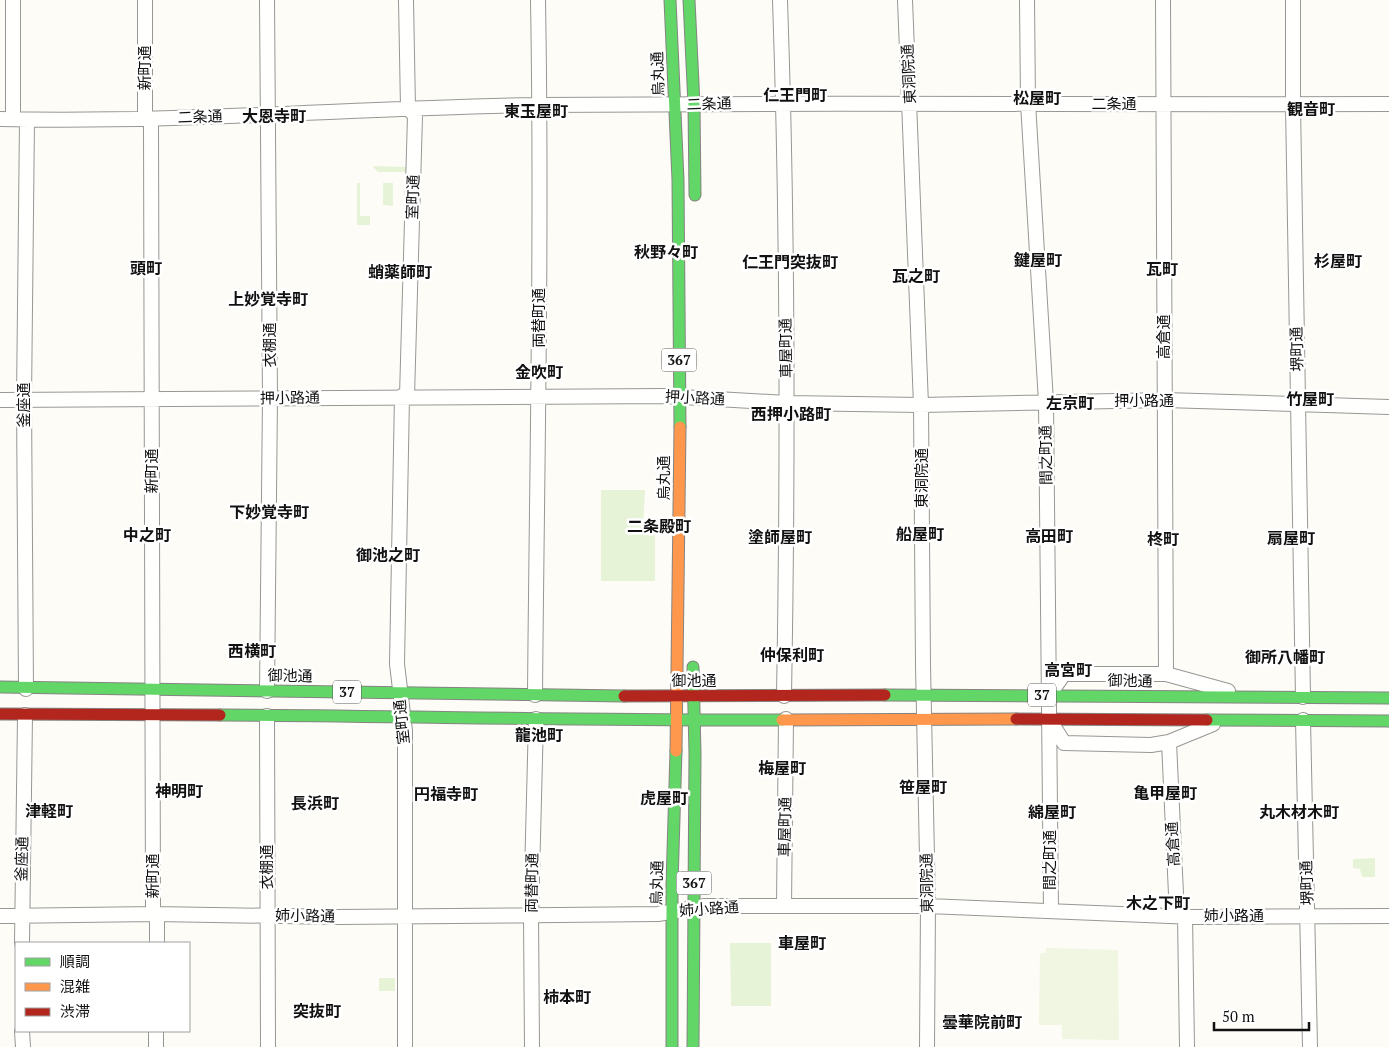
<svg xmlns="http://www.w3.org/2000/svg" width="1389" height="1047" font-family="'PT Serif','Noto Sans JP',serif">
	<rect width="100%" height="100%" fill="#fdfcf7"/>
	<path fill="#e7f3d7" d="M372,166L406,167V172H378Z
		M357,183H360V216H370V225H357Z
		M383,183H393V206L383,205Z
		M601,490H645L643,523H655V581H601Z
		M1375,858V877H1362L1360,869L1353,868V859Z
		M730,943H771V1006H731Z
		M379,978H395V991H379Z"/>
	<path fill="#f0f6e1" d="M1046,948L1118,950L1119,1040L1062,1039V1025H1039L1040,953H1046Z"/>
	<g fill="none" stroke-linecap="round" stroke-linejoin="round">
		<g stroke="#979795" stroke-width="16">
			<path id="street" d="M13,0V119
				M145,0V113L151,125L153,908L157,919V943
				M267,0L270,398L267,691
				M406,0L408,108L415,116L407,396
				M780,0C788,232 788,464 784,696
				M905,0L921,405L923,665L928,906L927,1047
				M1027,0L1028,103L1046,402L1051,911
				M1163,0L1166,674
				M1293,0V105L1303,697
				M0,119C179,123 358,108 537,105C821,102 1105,105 1389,104
				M402,396L397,664L405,731V1047
				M0,400L665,396L787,403L921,405L1165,400L1389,407
				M26,689L24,400L27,120
				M535,695C537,464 542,232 538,0
				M1049,695L1064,674H1166L1228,691
				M267,716L268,1047
				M1049,719L1064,743L1151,745L1169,742L1213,724
				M1303,720L1310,1047
				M1169,742L1177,916
				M784,906L786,719
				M0,916L155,914L338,917L658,914L705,906H928L1194,917L1389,916
				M1185,916L1187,1047
				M22,943L25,715
				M22,1031L23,1047
				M156,1047V1031
				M532,1047L531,916L536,719"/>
		</g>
		<g stroke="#858482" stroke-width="13">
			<path id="fast" d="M670,0L678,180L680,427
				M689,0L694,105L695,195
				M693,667L695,754L693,1047
				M0,687L624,696
				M885,695L1389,698
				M220,715C407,716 595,721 782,720
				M1207,720L1389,721
				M672,1047V885L676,751"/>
		</g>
		<g stroke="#858482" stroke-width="13">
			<path id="slow" d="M782,720L1016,719
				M676,751L680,427"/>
		</g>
		<g stroke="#858482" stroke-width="13">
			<path id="jam" d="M624,696L885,695
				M0,714L220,715
				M1016,719L1207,720"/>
		</g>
		<use href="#street" stroke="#fffffe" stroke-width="14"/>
		<use href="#fast" stroke="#63d668" stroke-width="11"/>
		<use href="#slow" stroke="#ff974d" stroke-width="11"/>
		<use href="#jam" stroke="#b3261e" stroke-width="11"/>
	</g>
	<g text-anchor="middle" stroke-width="5" stroke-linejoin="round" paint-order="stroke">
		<g fill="#fff" stroke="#585858" stroke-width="1">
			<rect x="661.5" y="348.5" width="35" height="23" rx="4"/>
			<rect x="333" y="680.5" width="28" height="23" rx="4"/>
			<rect x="1028" y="683.5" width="28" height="23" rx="4"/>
			<rect x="676.5" y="871.5" width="35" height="23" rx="4"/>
		</g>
		<g font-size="14" font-weight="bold" fill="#111">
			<text x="679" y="365">367</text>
			<text x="347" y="697">37</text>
			<text x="1042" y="700">37</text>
			<text x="694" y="888">367</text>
		</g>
		<g font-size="15" fill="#111" stroke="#fff">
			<text transform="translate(145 68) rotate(-90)" y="5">新町通</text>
			<text transform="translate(658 74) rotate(-92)" y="5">烏丸通</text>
			<text transform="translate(909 74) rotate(-93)" y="5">東洞院通</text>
			<text transform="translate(709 104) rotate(-2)" y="5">二条通</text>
			<text x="1114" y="109">二条通</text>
			<text transform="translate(200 117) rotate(-2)" y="5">二条通</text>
			<text transform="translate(413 197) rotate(-88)" y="5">室町通</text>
			<text transform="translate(539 318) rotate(-90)" y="5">両替町通</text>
			<text transform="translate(1164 337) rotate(-90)" y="5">高倉通</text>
			<text transform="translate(270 345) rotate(-90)" y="5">衣棚通</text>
			<text transform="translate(786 348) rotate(-91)" y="5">車屋町通</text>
			<text transform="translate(1297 349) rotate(-91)" y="5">堺町通</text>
			<text transform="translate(290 398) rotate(-1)" y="5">押小路通</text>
			<text transform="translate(695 398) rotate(3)" y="5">押小路通</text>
			<text x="1144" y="406">押小路通</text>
			<text transform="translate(24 405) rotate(-90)" y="5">釜座通</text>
			<text transform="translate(1046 455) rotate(-91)" y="5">間之町通</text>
			<text transform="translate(152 471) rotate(-90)" y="5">新町通</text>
			<text transform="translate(664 478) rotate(-90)" y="5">烏丸通</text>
			<text transform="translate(922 478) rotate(-90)" y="5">東洞院通</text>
			<text transform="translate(290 676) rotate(1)" y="5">御池通</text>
			<text x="694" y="686">御池通</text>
			<text transform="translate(1130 681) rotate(1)" y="5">御池通</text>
			<text transform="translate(402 722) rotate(-96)" y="5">室町通</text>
			<text transform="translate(785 827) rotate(-89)" y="5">車屋町通</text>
			<text transform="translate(1173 844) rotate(-93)" y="5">高倉通</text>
			<text transform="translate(22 859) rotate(-89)" y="5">釜座通</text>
			<text transform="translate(1050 860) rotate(-90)" y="5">間之町通</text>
			<text transform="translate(267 867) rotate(-90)" y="5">衣棚通</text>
			<text transform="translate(153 876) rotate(-90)" y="5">新町通</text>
			<text transform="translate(532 883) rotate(-89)" y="5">両替町通</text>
			<text transform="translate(657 883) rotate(-89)" y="5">烏丸通</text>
			<text transform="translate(927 883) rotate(-91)" y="5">東洞院通</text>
			<text transform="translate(1307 883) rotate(-92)" y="5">堺町通</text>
			<text transform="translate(709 909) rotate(-4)" y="5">姉小路通</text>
			<text transform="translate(305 916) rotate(1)" y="5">姉小路通</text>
			<text x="1234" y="921">姉小路通</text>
		</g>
		<g font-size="16" font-weight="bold" fill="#111" stroke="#fff">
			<text x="795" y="101">仁王門町</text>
			<text x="1037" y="104">松屋町</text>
			<text x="1311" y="115">観音町</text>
			<text x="536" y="117">東玉屋町</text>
			<text x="274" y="122">大恩寺町</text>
			<text x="666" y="258">秋野々町</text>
			<text x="1038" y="266">鍵屋町</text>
			<text x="1338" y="267">杉屋町</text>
			<text x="790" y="268">仁王門突抜町</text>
			<text x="146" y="274">頭町</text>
			<text x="1162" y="275">瓦町</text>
			<text x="400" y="278">蛸薬師町</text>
			<text x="916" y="282">瓦之町</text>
			<text x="268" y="305">上妙覚寺町</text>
			<text x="539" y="378">金吹町</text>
			<text x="1310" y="405">竹屋町</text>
			<text x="1070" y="409">左京町</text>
			<text x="791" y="420">西押小路町</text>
			<text x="269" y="518">下妙覚寺町</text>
			<text x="659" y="532">二条殿町</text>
			<text x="920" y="540">船屋町</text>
			<text x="147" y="541">中之町</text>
			<text x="1049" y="542">高田町</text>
			<text x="780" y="543">塗師屋町</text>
			<text x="1291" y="544">扇屋町</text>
			<text x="1163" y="545">柊町</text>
			<text x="388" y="561">御池之町</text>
			<text x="252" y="657">西横町</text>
			<text x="792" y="661">仲保利町</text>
			<text x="1285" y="663">御所八幡町</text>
			<text x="1068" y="676">高宮町</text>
			<text x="539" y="741">龍池町</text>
			<text x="782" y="774">梅屋町</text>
			<text x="923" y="793">笹屋町</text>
			<text x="179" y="797">神明町</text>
			<text x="1165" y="799">亀甲屋町</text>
			<text x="446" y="800">円福寺町</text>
			<text x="664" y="804">虎屋町</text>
			<text x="315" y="809">長浜町</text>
			<text x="49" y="817">津軽町</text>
			<text x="1052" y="818">綿屋町</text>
			<text x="1299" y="818">丸木材木町</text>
			<text x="1158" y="909">木之下町</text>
			<text x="802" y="949">車屋町</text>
			<text x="567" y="1003">柿本町</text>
			<text x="317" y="1017">突抜町</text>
			<text x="982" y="1028">曇華院前町</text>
		</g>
	</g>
	<rect x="15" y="942" width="175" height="90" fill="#ffffff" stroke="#a0a0a0"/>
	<rect x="25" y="958" width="25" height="8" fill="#63d668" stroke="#a0a0a0"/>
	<text x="60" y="967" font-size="15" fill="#111111">順調</text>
	<rect x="25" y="983" width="25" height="8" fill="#ff974d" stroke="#a0a0a0"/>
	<text x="60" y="992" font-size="15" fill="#111111">混雑</text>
	<rect x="25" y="1008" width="25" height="8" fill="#b3261e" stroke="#a0a0a0"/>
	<text x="60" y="1017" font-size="15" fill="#111111">渋滞</text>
	<path d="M1214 1022v8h95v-8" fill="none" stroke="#111111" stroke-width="2.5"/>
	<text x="1222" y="1022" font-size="15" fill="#111111" stroke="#ffffff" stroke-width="4" paint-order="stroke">50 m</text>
</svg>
